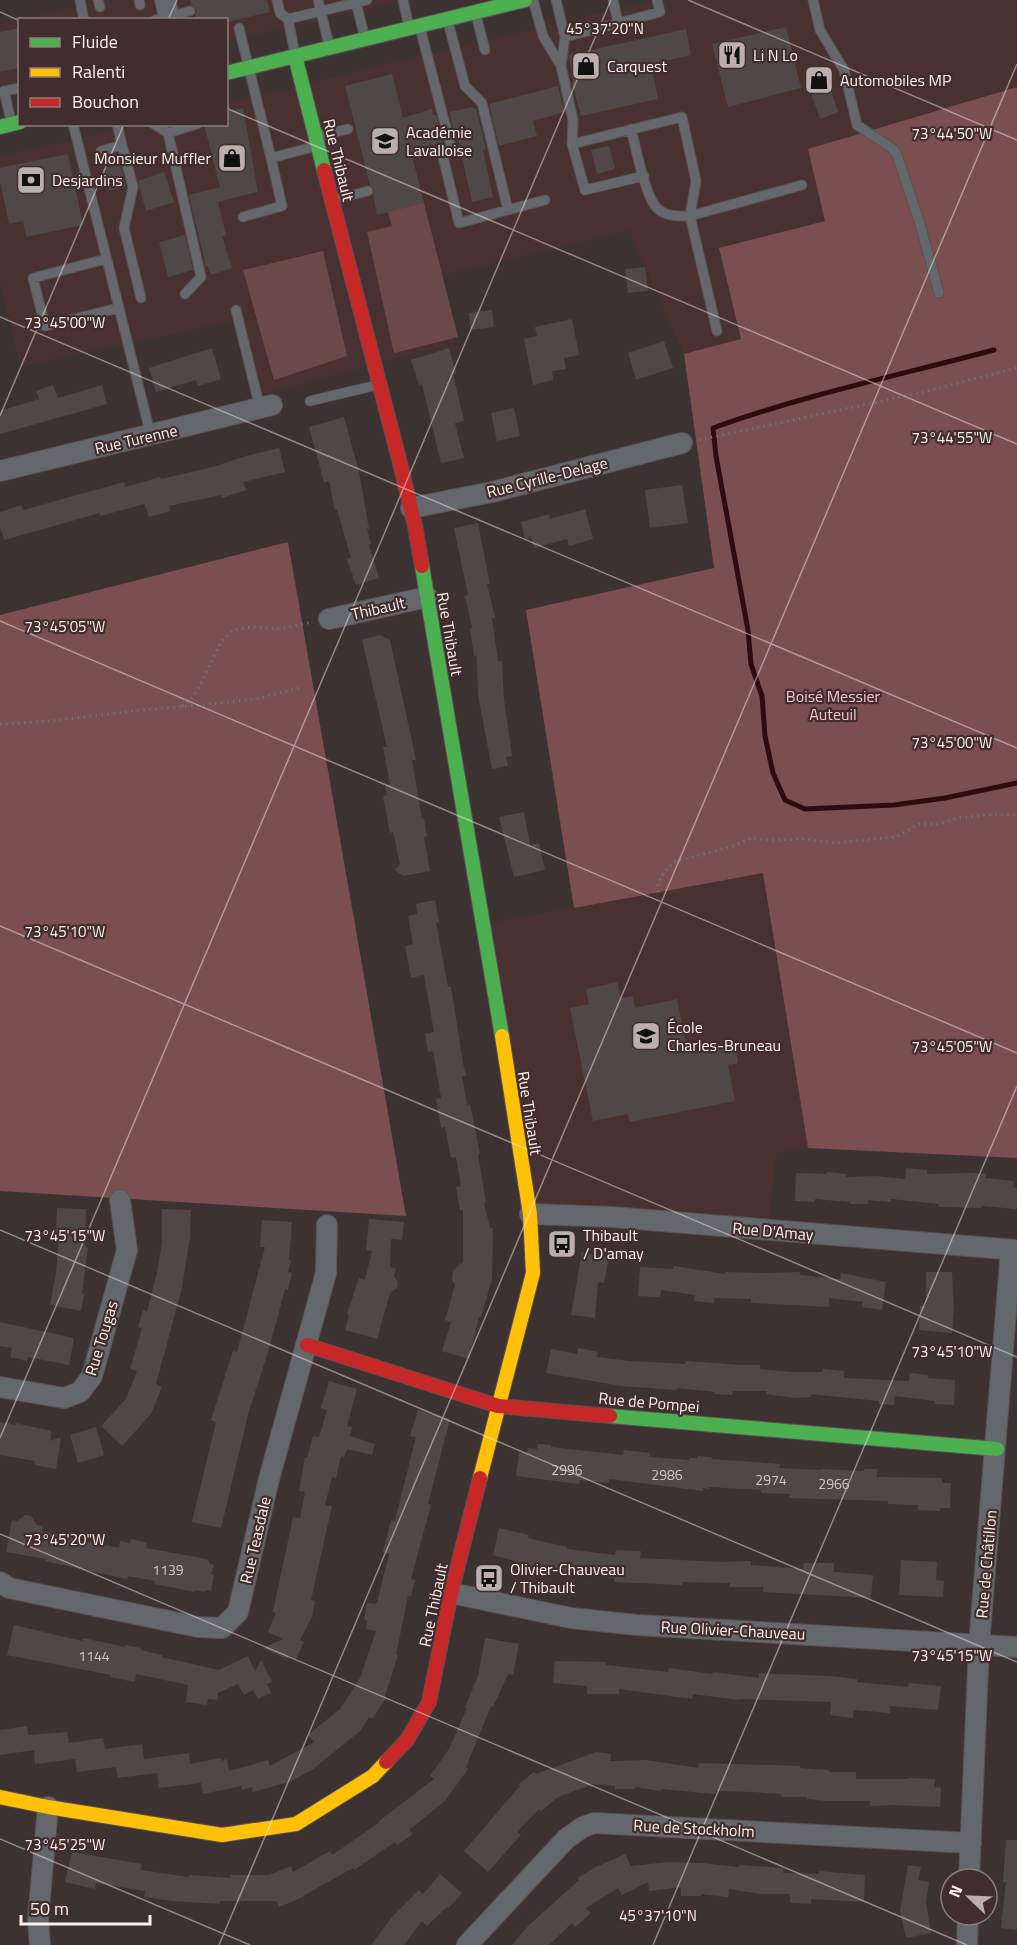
<svg xmlns="http://www.w3.org/2000/svg" width="1017" height="1945" font-family="'Titillium Web',sans-serif">
	<rect width="100%" height="100%" fill="#3c3232"/>
	<path fill="#4a3131" d="M105,0H403L227,41L226,20H21Z
		M653,0H1017V87L825,221L719,248L741,339L684,354L629,230L436,277L455,343L259,395L233,321L21,366L0,282V157L136,125L226,124L227,103Z
		M19,20V93L0,98V24Z
		M763,873L808,1148L776,1153L768,1231L530,1214L484,924Z"/>
	<path fill="#6c4949" d="M424,203L458,337L394,353L367,232L392,226L387,209Z
		M323,251L347,356L274,380L243,270Z"/>
	<path fill="#7b4e4f" d="M1017,87V1158L808,1148L763,873L574,908L526,610L714,568L684,354L741,339L719,248L825,221L808,149Z
		M288,542L406,1216L0,1191V615Z"/>
	<g fill="none" stroke-linecap="round" stroke-linejoin="round">
		<path stroke="#310a0f" stroke-width="5" d="M994,350C900,375 804,395 713,428L716,456L748,630L751,664L762,696L765,736L773,773L785,800L805,809L894,805L945,798L1017,783"/>
	</g>
	<path fill="#504848" d="M190,0H267L270,12L226,22V20H194L197,10L191,4Z
		M786,27L801,88L728,107L712,44Z
		M20,28V68L0,72V32Z
		M686,29L691,55L651,64L658,99L581,116L572,82H573L569,55Z
		M824,72L838,112L820,119L806,78Z
		M392,74L403,118L432,109L433,115H436L443,142L411,152L424,203L377,215L373,196L374,189L370,185L345,86Z
		M558,86L564,112L533,121L537,136L499,146L489,104Z
		M473,107L474,109L476,108L486,149L483,150L493,197L472,202L458,139L456,140L449,112Z
		M243,108L258,192L218,202L226,235L222,236L232,268L211,275L208,266L206,267L189,195L220,187L204,124H226V112Z
		M609,146L615,169L597,174L591,150Z
		M68,154L83,225L26,237L23,221L9,224L0,181V168Z
		M120,164L126,186L109,191L103,169Z
		M164,172L174,202L146,211L138,181Z
		M185,235L193,270L168,277L159,242Z
		M645,267L648,291L628,293L625,269Z
		M492,310L494,327L471,330L469,313Z
		M572,319L579,355L564,358L566,369L552,371L553,380L533,385L524,339L537,336L535,327Z
		M664,341L673,368L636,380L628,353Z
		M212,348L221,379L198,386L196,380L156,392L149,368Z
		M449,348L456,373L453,374L464,421L455,423L464,458L441,463L422,384L419,385L411,360Z
		M53,385L58,398L102,385L107,404L0,434V411L39,399L36,391Z
		M514,408L520,436L497,441L491,413Z
		M344,417L359,472L369,529H367L371,544L369,545L379,578L356,585L347,559L351,558L337,510H335L329,481L324,482L309,427Z
		M279,448L285,472L243,482L246,490L222,498L221,495L169,506L170,511L149,517L145,504L100,516V513L4,540L0,527V512L21,505L23,510L124,482L126,487L160,477L161,479L213,467L246,456Z
		M682,485L688,523L650,528L645,490Z
		M585,509L593,539L569,546L567,539L534,548L531,537L525,539L521,522L549,514L550,519Z
		M478,523L490,584H487L495,618H492L498,661H502L504,699L512,756L506,757L508,766L492,769L478,695L477,656H474L470,629L472,628L465,596L468,595L454,528Z
		M380,635L390,640L416,760H412L422,819H424L427,836L424,837L430,871L403,876L395,870L400,864L393,832L390,833L383,796L387,795L385,785L390,784L383,747H387L362,640Z
		M524,812L530,845L539,843L545,870L514,877L499,817Z
		M435,900L439,922L436,923L448,987H451L463,1063L466,1076H462L467,1105L470,1104L480,1154H478L486,1203H484L490,1228H493L492,1279L481,1317H479L469,1359L442,1351L451,1322L445,1320L455,1285L452,1280L453,1270L463,1262V1210H460L456,1187L461,1186L456,1157L451,1158L445,1127L441,1128L436,1099L441,1098L433,1051L428,1052L425,1034L434,1032L424,975L411,978L405,946L413,944L408,916L417,914L416,904Z
		M617,982L621,998L633,996L635,1008L677,999L688,1053L735,1043L738,1063L728,1065L735,1101L630,1122L628,1114L593,1121L570,1008L589,1004L586,989Z
		M906,1168L927,1170V1174L971,1173L986,1174L985,1178L1014,1181L1013,1187L1017,1188V1209L982,1206V1208L939,1207V1204L891,1199V1202L868,1200V1204H850V1202L815,1199V1202L795,1201L796,1173L827,1174V1172L846,1174V1177L875,1176L905,1179Z
		M57,1208L86,1209L85,1247H88L82,1294H84L81,1311L50,1305L56,1273L59,1235H56Z
		M162,1209L191,1210L190,1237L182,1288L156,1384L162,1387L151,1414L122,1446L101,1426L126,1399L137,1371L130,1369L142,1328L138,1327L143,1310L147,1312L157,1273L162,1243Z
		M369,1219L404,1222L402,1240L391,1239L390,1267L396,1269L394,1276L398,1282L397,1288L390,1293L377,1339L345,1330L349,1315L347,1314L359,1278L365,1280L372,1251L366,1250Z
		M262,1220L292,1222L289,1260H291L288,1272L292,1273L288,1290L285,1289L269,1349L249,1411L221,1528L192,1522L216,1422L211,1420L233,1351L237,1352L265,1247H260Z
		M582,1252L609,1257L604,1283L598,1282L595,1318L571,1315Z
		M674,1266L725,1274V1272L764,1273L800,1272V1275L840,1279L841,1273L886,1282L882,1310L862,1307L863,1302L829,1298V1307L751,1303V1299L714,1298V1303L694,1301L695,1295L661,1290L660,1297L638,1296L640,1267L673,1269Z
		M926,1272H952L954,1308L952,1333L919,1330L920,1306H926Z
		M0,1322L74,1338L69,1365L28,1357L27,1361L10,1357L12,1348L0,1346Z
		M578,1348L598,1352L597,1357L630,1361L685,1364L686,1361L742,1365H760V1369L792,1372H823V1369L844,1371V1378L909,1381L910,1373L928,1375V1378L955,1380L954,1405L935,1404V1401L895,1396L894,1405L879,1404V1401L811,1394V1397L795,1398L766,1394L767,1391H733L732,1395L714,1394L715,1392L677,1388V1390L621,1386L546,1373L551,1349L577,1354Z
		M329,1381L357,1389L347,1426L352,1427L350,1436L375,1444L372,1455L347,1449L344,1457L341,1456L336,1478L332,1477L325,1505L332,1506L311,1600L315,1601L312,1617L300,1640L304,1642L296,1659L289,1655L287,1659L263,1648L283,1639L268,1632L276,1613L273,1612L293,1517L300,1518L305,1492L299,1491L305,1457L307,1458L313,1436L319,1437L327,1410L321,1408Z
		M418,1410L450,1419L428,1504L431,1505L411,1579L415,1580L411,1596H408L396,1655H398L385,1696L387,1697L372,1719L369,1717L360,1731L312,1770L289,1782L253,1792L252,1787L242,1790L241,1786L203,1794L201,1783L159,1788L157,1773L118,1778L116,1767L77,1772L75,1759L35,1764L34,1750L0,1755V1730L27,1726L28,1735L67,1732L69,1743L103,1738L105,1749L142,1744L144,1759L189,1753L190,1764L221,1758V1761L227,1759L229,1771L268,1760L270,1766L314,1742L308,1735L340,1709L360,1678L376,1631L366,1629L367,1620H364L367,1603L375,1604L377,1602L389,1554L383,1552L391,1520L395,1521L416,1437L410,1436Z
		M0,1422L15,1425L16,1423L51,1431L50,1441L61,1437L56,1469L35,1465V1461L0,1455Z
		M96,1427L104,1455L78,1463L70,1435Z
		M538,1444L551,1445V1447L623,1455L624,1450L650,1453L649,1457L689,1460V1458H697V1456L712,1457L711,1459L780,1464L779,1468L821,1470V1469L864,1471V1469H877V1477L942,1478V1483H951L950,1508H940V1511L918,1510V1505L888,1504V1501L789,1498L790,1494L761,1493V1490L709,1487V1489L703,1488V1491L609,1479V1483L580,1480L579,1484L516,1476L519,1452L527,1453L528,1448L537,1449Z
		M25,1515L31,1516L37,1525L43,1526L42,1531L119,1548L120,1541L130,1543L131,1539L147,1543L146,1548L207,1559L210,1564L214,1565L211,1574L214,1575L211,1591L205,1590V1592L195,1590V1592L155,1584V1581L128,1576L127,1579L45,1561L46,1559L6,1552L12,1520L17,1521Z
		M499,1528L529,1535L528,1538L567,1547V1549L615,1555L616,1550L641,1551L640,1558L721,1562L751,1561V1565L803,1569L804,1563H834V1572L873,1575L871,1598L763,1592V1587H730V1583L682,1582V1585L639,1583L614,1582V1578L561,1572V1574L493,1555Z
		M901,1560L937,1562L936,1580L944,1581L943,1597L899,1595Z
		M14,1625L82,1641L83,1638L125,1647V1645L141,1648V1650L162,1655L161,1657L219,1670L248,1656L255,1672L261,1660L272,1682L267,1684L271,1693L258,1699L253,1690L244,1695L238,1684L218,1693L217,1700L208,1699L207,1705L186,1702L188,1685L136,1674L135,1682L110,1677L111,1675L7,1655Z
		M485,1638L519,1644L513,1675L508,1674L493,1707L491,1706L466,1767L468,1769L445,1801L409,1830L413,1834L397,1845L395,1842L354,1870L353,1868L303,1896V1897L279,1907L276,1901H220V1904L173,1901L144,1897L145,1891L96,1883L95,1889L65,1882L72,1852L142,1864L141,1870L189,1877V1875L230,1878V1875H269L291,1866L293,1872L330,1851L332,1855L380,1822L379,1821L434,1779L430,1776L449,1749L467,1708L465,1707L478,1676Z
		M555,1661L606,1662V1665L668,1672L669,1668L712,1674L713,1672L759,1678V1673L777,1674L831,1676L857,1679V1682L908,1687L909,1683L941,1686L938,1710L890,1706V1713L854,1710L853,1718L830,1715L831,1702L739,1699V1700L693,1694L692,1699L619,1689V1694H587V1686L553,1683Z
		M596,1752L611,1754L610,1761L646,1760L698,1768L699,1763L800,1766V1768L829,1770V1772H856V1779H908V1778L935,1779L934,1787L941,1788L940,1807L895,1805L870,1806V1801H826L807,1799V1797H781V1794L753,1792L716,1791L715,1794L661,1789V1791L635,1787V1789H615V1786L593,1784L558,1797L541,1811L539,1809L517,1832L521,1835L488,1872L464,1851L520,1786L519,1784L534,1772L536,1774Z
		M1006,1840H1017V1930L1001,1928L1006,1882H1003Z
		M625,1854L631,1866L668,1862L702,1863L738,1867L739,1865L783,1868V1873L819,1874V1871L865,1875L864,1902L811,1899V1904L790,1903V1894H761L729,1889L728,1897L701,1894V1896H681V1887L649,1891L648,1882L622,1895L618,1888L586,1908L591,1913L575,1927L572,1923L549,1945H512L528,1926L579,1880L578,1878L594,1868Z
		M908,1865L921,1867L918,1880L929,1882L926,1902L931,1933L906,1938L900,1911Z
		M440,1874L462,1893L449,1908L447,1907L427,1926L422,1921L404,1945H371L392,1917L419,1890L423,1894Z"/>
	<g fill="none" stroke-linecap="round" stroke-linejoin="round">
		<g stroke="#5a5151" stroke-width="11">
			<path id="lane" d="M80,0L84,20
				M98,0L100,7
				M139,0L140,5
				M277,0L280,13L288,19
				M318,0L329,45
				M403,0L409,27
				M533,0L543,36L561,66L573,120L572,144L585,190L644,176
				M556,0L565,37L660,12L657,0
				M613,0L618,23
				M813,0L820,30L844,70L857,125L893,149L897,155L920,224L939,293
				M356,3L365,38
				M476,15L485,50
				M155,20L190,11
				M239,28L271,158L317,146
				M420,28L450,143L443,157L459,223L508,210L482,103L465,86L448,22
				M295,54L288,19L367,0
				M561,66L565,37
				M11,121L4,91L20,88
				M73,124L151,436
				M154,124L168,133L197,124
				M631,129C636,147 645,198 658,209C667,217 679,216 690,216L802,185
				M168,133L201,277L185,294
				M318,136L348,129
				M572,144L682,117L696,181L690,216L717,331
				M122,145L133,187L124,228L141,298
				M101,151L122,145L117,124
				M336,199L368,191
				M508,210L545,200
				M243,217L282,206L271,158
				M106,259L33,278L45,326L118,308
				M236,310L260,408
				M310,401L377,385"/>
		</g>
		<g stroke="#5a5151" stroke-width="22">
			<path id="street" d="M165,0L170,20
				M0,471L272,405
				M411,508L492,492L682,443
				M329,619L427,597
				M530,1214L612,1217L1017,1250
				M0,1387L64,1398L80,1392L92,1376L127,1250L120,1200
				M0,1582L9,1588L198,1627L222,1628L238,1612L269,1479L326,1273L327,1225
				M451,1593L571,1618L637,1625L1017,1647
				M969,1879L979,1645L1011,1250
				M40,1945L38,1919L48,1807
				M467,1945L566,1839L583,1827L594,1823L971,1843
				M967,1945L968,1915"/>
		</g>
		<g stroke="#5a5151" stroke-width="16">
			<path id="fast" d="M295,56L324,170
				M226,73L525,0
				M0,127L20,122
				M422,566L502,1036
				M610,1416L997,1449"/>
		</g>
		<g stroke="#5a5151" stroke-width="16">
			<path id="slow" d="M480,1478L533,1273L530,1214L502,1036
				M0,1797L48,1807L222,1835L296,1824L373,1776L386,1762"/>
		</g>
		<g stroke="#5a5151" stroke-width="16">
			<path id="jam" d="M324,170L400,463L415,526L422,566
				M307,1345L498,1406L610,1416
				M386,1762L407,1740L429,1702L451,1593L480,1478"/>
		</g>
		<path stroke="#717073" stroke-width="3" stroke-dasharray="1.5 4.5" stroke-linecap="butt" d="M699,440L915,394L1017,368
			M182,706L190,700L197,691L221,642L233,630L253,627L281,629L312,622
			M0,724L50,721L142,710L203,705L255,699L300,688
			M658,892V884L662,875L674,862L733,846L751,838L770,840L806,839L835,843L896,837L919,824H940L957,818L997,814L1017,815"/>
		<use href="#lane" stroke="#64686c" stroke-width="9"/>
		<use href="#street" stroke="#64686c" stroke-width="20"/>
		<use href="#fast" stroke="#4caf50" stroke-width="14"/>
		<use href="#slow" stroke="#ffc107" stroke-width="14"/>
		<use href="#jam" stroke="#c62828" stroke-width="14"/>
	</g>
	<path fill="none" stroke="#fef0f0" stroke-width="1.5" stroke-opacity="0.45" d="M688,0L1017,140M0,12L20,21M168,20L177,0M226,108L1017,444M0,317L1017,748M0,416L124,124M0,621L1017,1053M0,926L1017,1357M0,1230L1017,1662M0,1438L611,0M0,1534L967,1945M0,1839L250,1945M219,1945L1017,64M653,1945L1017,1086"/>
	<defs>
		<g id="restaurant-square" transform="scale(1.5)"><rect x="-9" y="-9" width="18" height="18" rx="4" fill="#baaeae" stroke="#412d2d"/><path d="M-5-6h1v4h1v-4h1v4h1v-4h1v5L-1.5 .5V6h-2V.5L-5-1ZM5-6V6H3V1.5H1.5Q1.5-4 5-6Z" fill="#111"/></g>
		<g id="shop-square" transform="scale(1.5)"><rect x="-9" y="-9" width="18" height="18" rx="4" fill="#baaeae" stroke="#412d2d"/><path d="M-5-2.5h2.3a2.7 3.5 0 0 1 5.4 0H5L5.5 6h-11ZM-1.5-2.5h3a1.5 2.3 0 0 0-3 0Z" fill="#111"/></g>
		<g id="school-square" transform="scale(1.5)"><rect x="-9" y="-9" width="18" height="18" rx="4" fill="#baaeae" stroke="#412d2d"/><path d="M0-5L7-2L0 1L-7-2ZM-4 1L0 2.5L4 1V4Q0 6-4 4Z" fill="#111"/></g>
		<g id="bank-square" transform="scale(1.5)"><rect x="-9" y="-9" width="18" height="18" rx="4" fill="#baaeae" stroke="#412d2d"/><path d="M-6-4H6V4H-6ZM0-2.3a2.3 2.3 0 1 0 0 4.6a2.3 2.3 0 1 0 0-4.6Z" fill="#111"/></g>
		<g id="bus-square" transform="scale(1.5)"><rect x="-9" y="-9" width="18" height="18" rx="4" fill="#baaeae" stroke="#412d2d"/><path d="M-5-6H5V4H4V6H2V4H-2V6H-4V4H-5ZM-3.5-4V0h7V-4ZM-3.5 1.2v1.5H-2V1.2ZM2 1.2v1.5H3.5V1.2Z" fill="#111"/></g>
	</defs>
	<g fill-rule="evenodd">
		<use href="#restaurant-square" x="732" y="55"/>
		<use href="#shop-square" x="586" y="66"/>
		<use href="#shop-square" x="819" y="80"/>
		<use href="#school-square" x="385" y="141"/>
		<use href="#shop-square" x="232" y="158"/>
		<use href="#bank-square" x="31" y="180"/>
		<use href="#school-square" x="646" y="1036"/>
		<use href="#bus-square" x="562" y="1244"/>
		<use href="#bus-square" x="489" y="1578"/>
	</g>
	<g text-anchor="middle" stroke-width="4.5" stroke-linejoin="round" paint-order="stroke">
		<g font-size="14" fill="#d2c6c6">
			<text x="567" y="1475">2996</text>
			<text x="667" y="1480">2986</text>
			<text x="771" y="1485">2974</text>
			<text x="834" y="1489">2966</text>
			<text x="168" y="1575">1139</text>
			<text x="94" y="1661">1144</text>
		</g>
		<g font-size="16" fill="#fef0f0" stroke="#412d2d" text-anchor="start">
			<text x="753" y="61">Li N Lo</text>
			<text x="607" y="72">Carquest</text>
			<text x="840" y="86">Automobiles MP</text>
			<text x="406" y="138">Académie<tspan x="406" dy="18">Lavalloise</tspan></text>
			<text x="211" y="164" text-anchor="end">Monsieur Muffler</text>
			<text x="52" y="186">Desjardins</text>
			<text x="667" y="1033">École<tspan x="667" dy="18">Charles-Bruneau</tspan></text>
			<text x="583" y="1241">Thibault<tspan x="583" dy="18">/ D'amay</tspan></text>
			<text x="510" y="1575">Olivier-Chauveau<tspan x="510" dy="18">/ Thibault</tspan></text>
		</g>
		<g font-size="16" fill="#fef0f0" stroke="#412d2d">
			<text transform="translate(339 160) rotate(76)" y="6">Rue Thibault</text>
			<text transform="translate(136 439) rotate(-13)" y="6">Rue Turenne</text>
			<text transform="translate(547 477) rotate(-14)" y="6">Rue Cyrille-Delage</text>
			<text transform="translate(378 608) rotate(-13)" y="6">Thibault</text>
			<text transform="translate(450 634) rotate(80)" y="6">Rue Thibault</text>
			<text transform="translate(530 1113) rotate(81)" y="6">Rue Thibault</text>
			<text transform="translate(773 1231) rotate(5)" y="6">Rue D'Amay</text>
			<text transform="translate(101 1338) rotate(-73)" y="6">Rue Tougas</text>
			<text transform="translate(649 1402) rotate(5)" y="6">Rue de Pompei</text>
			<text transform="translate(255 1540) rotate(-77)" y="6">Rue Teasdale</text>
			<text transform="translate(986 1564) rotate(-85)" y="6">Rue de Châtillon</text>
			<text transform="translate(433 1605) rotate(-78)" y="6">Rue Thibault</text>
			<text transform="translate(733 1630) rotate(3)" y="6">Rue Olivier-Chauveau</text>
			<text transform="translate(694 1828) rotate(3)" y="6">Rue de Stockholm</text>
		</g>
		<g font-size="16" fill="#f7c4c4" stroke="#412d2d">
			<text x="833" y="702">Boisé Messier<tspan x="833" dy="18">Auteuil</tspan></text>
		</g>
	</g>
	<g font-size="15" text-anchor="middle" fill="#fef0f0" stroke="#412d2d" stroke-width="4.5" stroke-linejoin="round" paint-order="stroke">
		<text x="605" y="34">45°37'20"N</text>
		<text x="952" y="139">73°44'50"W</text>
		<text x="65" y="328">73°45'00"W</text>
		<text x="952" y="443">73°44'55"W</text>
		<text x="65" y="632">73°45'05"W</text>
		<text x="952" y="748">73°45'00"W</text>
		<text x="65" y="937">73°45'10"W</text>
		<text x="952" y="1052">73°45'05"W</text>
		<text x="65" y="1241">73°45'15"W</text>
		<text x="952" y="1357">73°45'10"W</text>
		<text x="65" y="1545">73°45'20"W</text>
		<text x="952" y="1661">73°45'15"W</text>
		<text x="65" y="1850">73°45'25"W</text>
		<text x="658" y="1921">45°37'10"N</text>
	</g>
	<rect x="18" y="18" width="210" height="108" fill="#412d2d" stroke="#8d7b7b" stroke-width="1.5"/>
	<rect x="30" y="38" width="30" height="9" fill="#4caf50" stroke="#8d7b7b" stroke-width="1.5"/>
	<text x="72" y="48" font-size="18" fill="#fef0f0">Fluide</text>
	<rect x="30" y="68" width="30" height="9" fill="#ffc107" stroke="#8d7b7b" stroke-width="1.5"/>
	<text x="72" y="78" font-size="18" fill="#fef0f0">Ralenti</text>
	<rect x="30" y="98" width="30" height="9" fill="#c62828" stroke="#8d7b7b" stroke-width="1.5"/>
	<text x="72" y="108" font-size="18" fill="#fef0f0">Bouchon</text>
	<g transform="translate(969 1897) rotate(293)"><circle r="28" fill="#412d2d" stroke="#8d7b7b" stroke-width="1.5"/>
	<path d="M0-4.5L10 22L0 15L-10 22Z" fill="#baaeae"/>
	<text y="-9" font-size="16" font-weight="bold" text-anchor="middle" fill="#fef0f0">N</text>
	</g>
	<path d="M21 1915v9h129v-9" fill="none" stroke="#fef0f0" stroke-width="3"/>
	<text x="30" y="1915" font-size="18" fill="#fef0f0" stroke="#412d2d" stroke-width="4.5" paint-order="stroke">50 m</text>
</svg>
